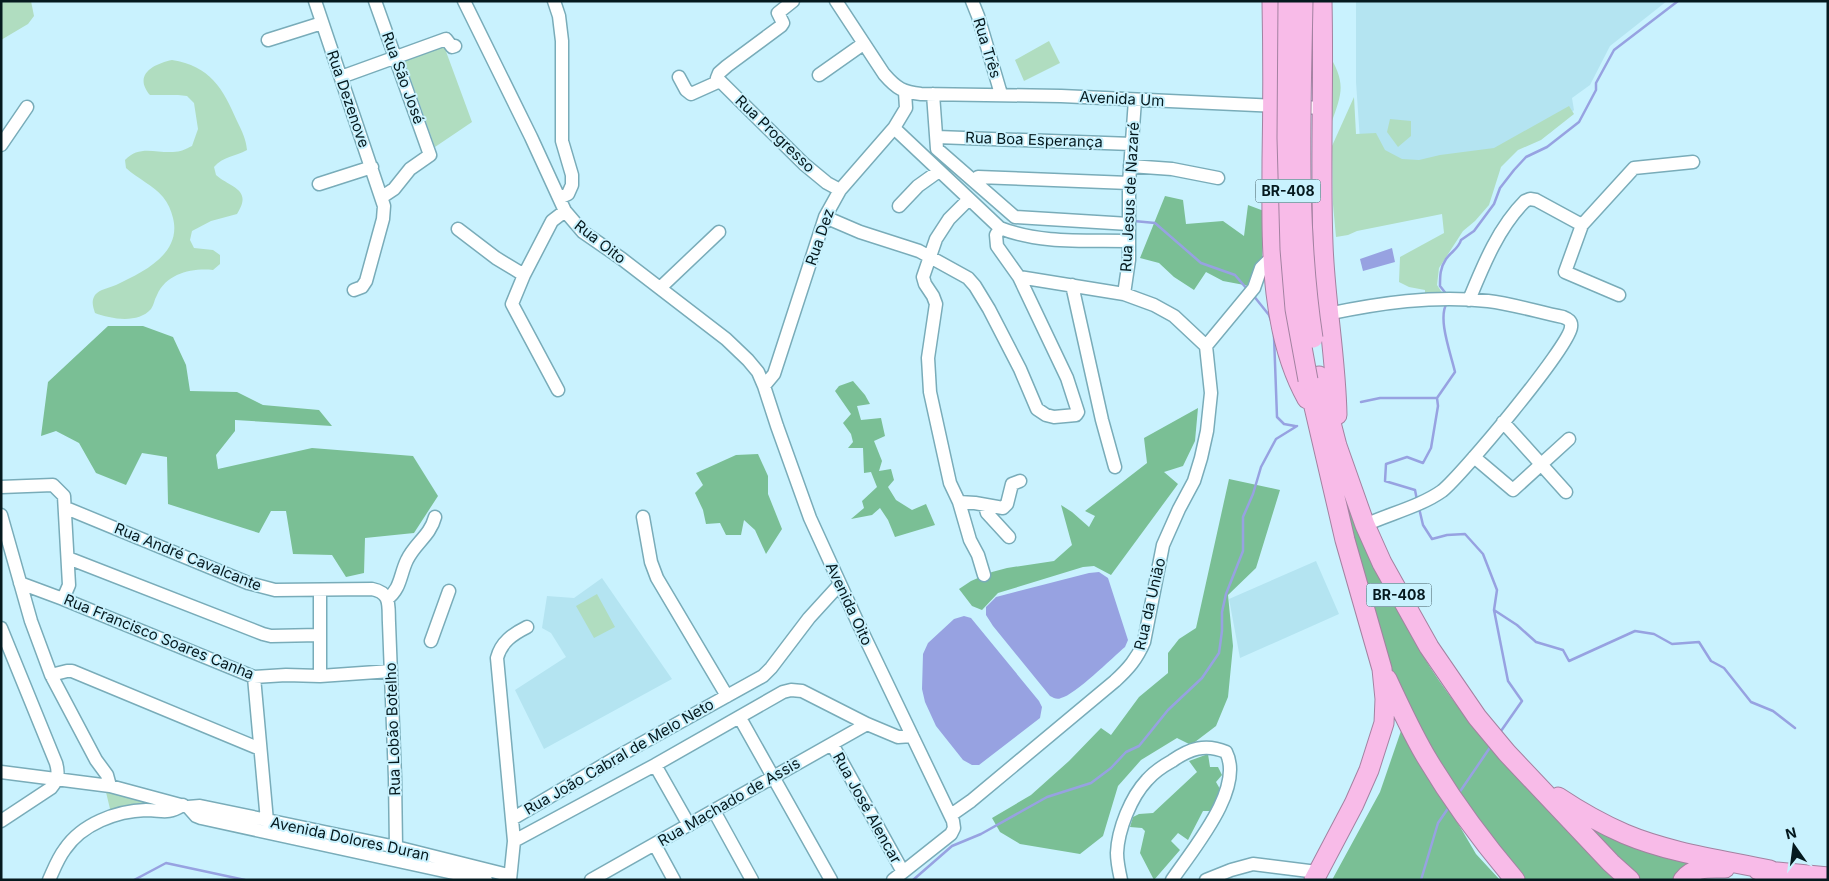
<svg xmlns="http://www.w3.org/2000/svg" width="1829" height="881" font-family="Inter,sans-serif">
	<rect width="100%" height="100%" fill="#c9f2fe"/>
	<path fill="#b4e4f1" d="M1356,1H1667L1610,46L1590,85L1572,98L1574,110L1550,133L1524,139L1364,199L1356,82Z
		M1316,561L1339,614L1240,658L1229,599Z
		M602,578L672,679L544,749L515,690L566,657L551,633L542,628L547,596L574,598Z"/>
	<path fill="#b0ddc0" d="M2,1H31L34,16L28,24L1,40Z
		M1049,41L1060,63L1024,81L1015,60Z
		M444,46L472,122L435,147L404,60Z
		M1327,51C1346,83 1343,91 1331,124Z
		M172,60C210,66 223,88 237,121C242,131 246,139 247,150C235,157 223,156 214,167L216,175C231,188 253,189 237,214L211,221L192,231L190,240L194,248L213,250L220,255V264L213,270C192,268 167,273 157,295C154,300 154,305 151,309C138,324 111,319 95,313C93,307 91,301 95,295C100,289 109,288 116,285C143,272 182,254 173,218C171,210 168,203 163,197C153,185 138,179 126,168L125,160C139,145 155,153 173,152C180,152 186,149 192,146L198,129L194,103L187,96L178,95H150C133,75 153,64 172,60Z
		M1354,97L1356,134L1376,133L1385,150L1402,159L1419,160L1440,155L1494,148L1569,106L1574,114L1541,140L1518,150L1501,167L1489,205L1475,221L1463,231L1439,268L1437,285L1445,297L1425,296V290L1409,287L1399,282L1400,257L1444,233L1442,214L1357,231L1348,235L1336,237L1333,204L1332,146Z
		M1390,119L1411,121V136L1398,147L1387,132Z
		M597,594L615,627L594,638L576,606Z
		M105,788L171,801L111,813Z"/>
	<path fill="#7abf95" d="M1165,196L1183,200L1186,224L1223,221L1244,236L1248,205L1264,211L1262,260L1255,287L1223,281L1206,272L1194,290L1174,277L1159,263L1140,258Z
		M108,326H143L173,337L186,365L190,391L237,392L263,405L319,410L332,426L235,420V431L216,455L218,469L312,448L413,456L438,496L414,533L365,538L364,573L346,577L332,555L293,554L286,511H271L259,533L168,504L167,457L142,453L126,485L96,473L79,443L56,431L41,436L48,382Z
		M853,381L865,395L870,404L857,406L861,420L881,418L885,436L874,441L882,461L879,471L891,469L894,480L888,487L896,500L912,510L926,504L935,525L895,537L888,520L880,508L872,515L851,519L864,508L862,501L877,487L871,472L864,473L863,448H848L853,442L851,434L843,423L851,414L835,391L839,386Z
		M1198,408L1195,441L1183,466L1164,472L1178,484L1111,575L1094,566L1083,567L998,593L982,610L972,606L959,589L971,581L992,572L1007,568L1054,561L1072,545L1061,505L1072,512L1089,527L1095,516L1085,511L1147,463L1144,438Z
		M758,454L768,476V494L782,529L766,554L755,530L744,520L741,535H726L720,523L706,524L703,510L695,493L703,485L696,473L736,455Z
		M1338,472C1355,509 1372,545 1388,582C1401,611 1413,640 1430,667C1481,746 1550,809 1614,877L1615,880H1521L1430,754L1390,668L1369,604Z
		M1229,479L1280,490L1256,568L1228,595L1233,646L1228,697L1216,726L1191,745L1177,738L1141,760L1118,786L1103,836L1080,854L1020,844L1000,832L992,818L1031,795L1069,761L1101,728L1111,735L1139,697L1168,673V653L1179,639L1196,628Z
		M1402,728L1476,854L1500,880H1332L1380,792Z
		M1208,754L1210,767H1218L1222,775L1216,782L1220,789L1216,811H1203L1188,840L1178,833L1171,841L1180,850L1154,880L1140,853L1145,831L1142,828L1130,827L1133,817L1139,814L1153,813L1197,772L1189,761Z
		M1575,820L1614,834L1670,859L1698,865L1681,870L1672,880H1636Z"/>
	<path fill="#97a2e1" d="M1392,248L1395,262L1363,271L1360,259Z
		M1099,572L1108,578L1128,640L1125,647C1112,658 1075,695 1061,698C1057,700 1054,698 1050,696L993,626L986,615V607L996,597L1089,573Z
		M964,616L971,618L1039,701L1042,707L1040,718L979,765H972L963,760L936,726L925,702L922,689L923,654L928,643L954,619Z"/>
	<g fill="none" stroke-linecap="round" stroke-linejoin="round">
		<path stroke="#97a2e1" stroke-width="2.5" d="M1134,221L1155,223L1201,263L1235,275L1247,289
			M1253,295L1269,315L1272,323
			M1447,295L1440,286C1440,276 1440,268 1446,259C1451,252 1459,248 1461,240L1474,231L1494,204L1500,188L1514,170L1526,157L1547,147L1579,122L1596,90V83L1614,50L1678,1
			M1274,336L1277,417L1284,424L1295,426
			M1437,398L1455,372C1451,354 1437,318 1447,303
			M1361,402L1380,398H1437
			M1417,500L1415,490L1385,481L1386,464L1407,457L1423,463L1431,448L1438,406L1437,398
			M1419,508L1423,525L1432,539L1447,535L1465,534L1483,554L1497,590L1494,610L1508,681L1522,701L1501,731
			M1494,610L1517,625L1536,642L1563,650L1569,661L1635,631L1654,634L1672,644L1699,642L1711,661L1724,668L1751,702L1773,711L1795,728
			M1459,793L1491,746
			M134,880L166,863L245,880
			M913,880L952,846L981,834L1047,797L1091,783L1111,768L1126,752L1139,746L1168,710L1202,678L1219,653L1222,631V612L1226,594L1243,551V517L1253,494L1261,467L1276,439L1297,426
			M1421,880L1438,823L1449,807"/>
		<g stroke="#79acb9" stroke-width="15">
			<path id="minor" d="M315,1L384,206L383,219L366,281L362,287L354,290
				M375,1L430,155L410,169L394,189L382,197
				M464,1L531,137L565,211L583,232L622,259L726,339L748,360L758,372L764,386L777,426L810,518L858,623L953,821L954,828L951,834L893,880
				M554,1L559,16L562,41V141L572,175V185L568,194L559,198
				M793,1L778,13L783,23L781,26L727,66L719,73L717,78L804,164L827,183L840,190
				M836,1L884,74C897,89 903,92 921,94L1061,96L1322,108
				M972,1L978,16L1001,94
				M268,40L322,23
				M819,75L863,44
				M341,77L446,39L452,47L455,46
				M679,77L686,90L691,94L720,81
				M933,94L937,149L1015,217L1129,224
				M894,128L1000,228C1040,244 1086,240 1129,241
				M937,137L1132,144
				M1,145L27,107
				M1130,166L1172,169L1218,178
				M978,177L1129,183
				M319,184L372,167
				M969,199L949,219L936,239L923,277L925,284L933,296L936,304L928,358L930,392L950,483L959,502L970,540L978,555L984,575
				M899,206L918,186L939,171
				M825,217L860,232L919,251L968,278L975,286L989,309L1020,369L1037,409L1046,415L1054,417L1076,415L1078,412L1067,378L1019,277L997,246L996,235L1000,228
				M458,229L496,258L524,275
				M1072,285L1102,420L1115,467
				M660,288L719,232
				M1124,294L1129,260V183L1135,100
				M1619,295L1565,272L1582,225L1634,168L1693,162
				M1469,300C1483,266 1498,228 1525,201L1530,199L1536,200L1582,225
				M1327,314C1380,303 1433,295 1488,301C1513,304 1538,312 1563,317C1568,319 1572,321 1571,327C1570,346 1461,476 1442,491C1421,506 1389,514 1365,525
				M1206,346L1254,288L1261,268L1272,257
				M764,386L774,374L825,217L840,190L894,128L906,108L905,92
				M558,390L512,304L524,275L552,221L565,211
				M1503,422L1566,492
				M1474,457L1513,490L1569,439
				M1,487L53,485L64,496L69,585L63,599
				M959,502L975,503L1003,508L1007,504L1012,484L1020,481
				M985,506L987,513L1009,537
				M66,508L248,583L275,590L372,589C392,593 388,606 389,623L395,778L396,847L395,859
				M1,515L31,621L51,675L96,760L107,775L110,786
				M643,517L651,562L657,578L727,696
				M68,558L263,634L271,636L319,635
				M20,583L63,599L254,677L286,675L320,676L391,671
				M320,590V676
				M387,599C401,589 400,574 407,560C415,543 430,536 435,517
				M1,628L56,763C59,773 58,780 51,788L1,821
				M431,641L449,591
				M51,675L67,671H72L260,749
				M254,677L267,821
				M740,718L831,880
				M832,744L903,872
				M655,765L689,825
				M1,772L110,786L188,807L200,806L396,847L504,874L510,880
				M188,807L196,816L201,818L486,880
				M714,811L752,880
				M951,815L971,801L1115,681C1128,669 1137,659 1144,642L1163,545L1179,509L1194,481L1201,458L1207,431L1211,393L1206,346L1174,316L1154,305L1124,294L1019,277
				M512,819L617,757L763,676L771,668L809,618L840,584
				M514,841L655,765L783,692L791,690L802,691L867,724L898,737L912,736
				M655,845L674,880
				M49,880C54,869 58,858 65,849C82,824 116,811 146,810C163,810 166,815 183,805
				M510,880L514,841L497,658C501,642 513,634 527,627
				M591,880L867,724
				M1121,880C1119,871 1117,862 1117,853C1118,829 1131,797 1147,780C1154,772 1163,766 1172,761C1189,749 1205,743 1226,752C1245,789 1192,850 1172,880
				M1206,880L1231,870L1253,864L1317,872"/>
		</g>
		<g stroke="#a382a1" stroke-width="21">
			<path id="highway" d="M1272,1C1273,54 1273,108 1272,161C1272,238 1268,329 1307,399
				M1322,1C1324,82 1320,163 1323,244C1325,302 1336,357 1337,415
				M1319,376L1337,446L1365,525L1382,563L1429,647L1477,717L1507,753L1611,863L1630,880
				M1308,381L1345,540L1382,669L1385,699L1384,723L1369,770L1354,804L1314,880
				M1387,679C1399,705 1411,731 1425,755C1451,799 1482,841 1515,880
				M1558,797C1579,811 1602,824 1625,834C1670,853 1723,860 1770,870
				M1758,870L1828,877
				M1683,880C1694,866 1709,868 1725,868"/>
		</g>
		<use href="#minor" stroke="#fff" stroke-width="12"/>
		<use href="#highway" stroke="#f8bbe8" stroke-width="19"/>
		<g stroke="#a382a1" stroke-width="21" stroke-linecap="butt">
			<path id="highway-bridge" d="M1288,1L1287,138L1290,249L1295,309L1308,380
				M1303,1C1301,113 1296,226 1313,338"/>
		</g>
		<use href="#highway-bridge" stroke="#f8bbe8" stroke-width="19"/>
	</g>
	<g text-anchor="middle" stroke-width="4" stroke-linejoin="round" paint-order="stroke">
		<g fill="#c9f2fe" stroke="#405a61" stroke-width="1">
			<rect x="1255.5" y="179.5" width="65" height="23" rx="4"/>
			<rect x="1366.5" y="583.5" width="65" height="23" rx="4"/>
		</g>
		<g font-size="14" font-weight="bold" fill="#05191e">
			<text x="1288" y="196">BR-408</text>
			<text x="1399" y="600">BR-408</text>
		</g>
		<g font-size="15" fill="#05191e" stroke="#c9f2fe">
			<text transform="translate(987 48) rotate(73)" y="5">Rua Três</text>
			<text transform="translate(403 78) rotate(70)" y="5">Rua São José</text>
			<text transform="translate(348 99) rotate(71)" y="5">Rua Dezenove</text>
			<text transform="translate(1122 99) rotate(3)" y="5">Avenida Um</text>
			<text transform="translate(775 134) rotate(44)" y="5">Rua Progresso</text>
			<text transform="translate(1034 140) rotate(2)" y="5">Rua Boa Esperança</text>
			<text transform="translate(1130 197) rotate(-87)" y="5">Rua Jesus de Nazaré</text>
			<text transform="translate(820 237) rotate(-71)" y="5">Rua Dez</text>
			<text transform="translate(600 242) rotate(38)" y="5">Rua Oito</text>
			<text transform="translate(188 557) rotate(22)" y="5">Rua André Cavalcante</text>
			<text transform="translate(849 604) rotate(65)" y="5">Avenida Oito</text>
			<text transform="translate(1150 604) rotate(-77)" y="5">Rua da União</text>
			<text transform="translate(159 637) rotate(22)" y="5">Rua Francisco Soares Canha</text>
			<text transform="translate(393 729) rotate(-92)" y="5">Rua Lobão Botelho</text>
			<text transform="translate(619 757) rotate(-30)" y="5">Rua João Cabral de Melo Neto</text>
			<text transform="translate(729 802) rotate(-30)" y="5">Rua Machado de Assis</text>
			<text transform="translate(867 808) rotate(61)" y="5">Rua José Alencar</text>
			<text transform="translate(350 839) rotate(12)" y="5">Avenida Dolores Duran</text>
		</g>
	</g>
	<rect width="1829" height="881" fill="none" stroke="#05191e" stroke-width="5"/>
	<g transform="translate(1794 846) rotate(346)" stroke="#c9f2fe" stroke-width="4" paint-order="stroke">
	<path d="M0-4L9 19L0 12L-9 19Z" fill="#05191e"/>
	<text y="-8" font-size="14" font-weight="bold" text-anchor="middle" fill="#05191e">N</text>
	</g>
</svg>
